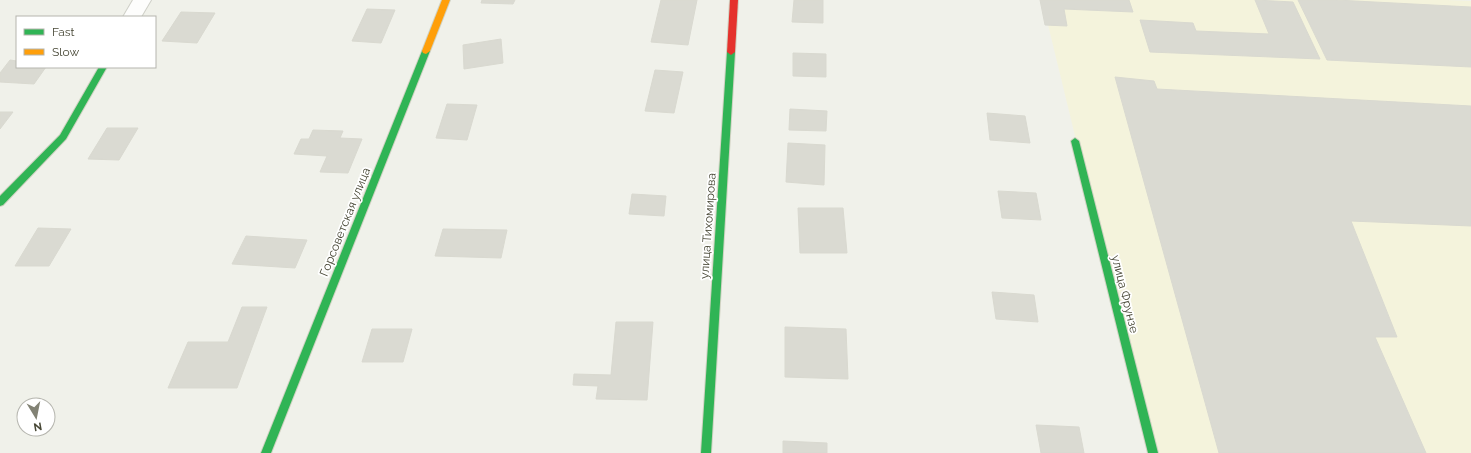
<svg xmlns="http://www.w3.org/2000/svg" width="1471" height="453" font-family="Raleway,sans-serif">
	<rect width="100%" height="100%" fill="#f0f1ea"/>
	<path fill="#f4f3dc" d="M1042,0H1445L1471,1V453H1152Z"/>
	<path fill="#dadad2" stroke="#d9d9d0" d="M482,0H515L513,4L481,3Z
		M661,0H697L688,45L651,42Z
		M794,0H823V23L792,22Z
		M1040,0H1129L1133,12L1064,9L1067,26L1045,25Z
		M1255,0L1293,2L1320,59L1150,52L1140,20L1193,23L1196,31L1269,34Z
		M1298,0H1336L1471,7V67L1327,60Z
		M367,9L395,10L381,43L352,41Z
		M181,12L215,13L197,43L162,41Z
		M501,39L503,63L464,69L463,45Z
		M793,53L826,54V77L793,76Z
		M10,60L17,61V67H46L34,84L0,82V73Z
		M655,70L683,72L674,113L645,111Z
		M1115,77L1154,81L1157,89L1471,106V226L1351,221L1397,337H1375L1426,453H1219Z
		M447,104L477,105L467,140L436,138Z
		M790,109L827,111L826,131L789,130Z
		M0,112H13L0,129Z
		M987,113L1025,116L1030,143L990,140Z
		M107,128H138L119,160L88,159Z
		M313,130L343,131L340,138L362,139L348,173L320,172L327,156L294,154L301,139H309Z
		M788,143L825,145L824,185L786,182Z
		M998,191L1036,193L1041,220L1002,218Z
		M632,194L666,196L664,216L629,214Z
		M798,208H843L847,253H800Z
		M38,228L71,229L49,266H15Z
		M443,229L507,230L501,258L435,256Z
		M246,236L307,240L295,268L232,264Z
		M992,292L1034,295L1038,322L996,319Z
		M242,307H267L237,388H168L188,342H228Z
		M616,322H653L647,400L596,399L598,386L573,385L574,374L611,375Z
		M785,327L846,329L848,379L785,377Z
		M372,329H412L403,362H362Z
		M1036,425L1079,427L1084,453H1041Z
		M783,441L827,443V453H783Z"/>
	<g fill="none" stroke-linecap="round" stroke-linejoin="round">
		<g stroke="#cecfc7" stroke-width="2">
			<path id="street" d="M133,0H151L141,17H123Z"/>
		</g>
		<g stroke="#d0d2c2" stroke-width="2">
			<path id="fast" d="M426,48L430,51L271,453H261L422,51Z
				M731,49L735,52L711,453H701L727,52Z
				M99,67H107L66,139L3,205L0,206V196L60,135Z
				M1075,138L1079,141L1158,453H1148L1071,141Z"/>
		</g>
		<g stroke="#d0d2c2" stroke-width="2">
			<path id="slow" d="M442,0H450L430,51L426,54L423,53L422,51Z"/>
		</g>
		<g stroke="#d0d2c2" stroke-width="2">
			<path id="jam" d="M730,0H738L735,52L731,55L727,52Z"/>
		</g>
		<use href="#street" fill="#fdfdfc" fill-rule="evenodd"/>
		<use href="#fast" fill="#30b455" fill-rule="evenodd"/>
		<use href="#slow" fill="#ff9f0a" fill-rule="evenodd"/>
		<use href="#jam" fill="#e5322d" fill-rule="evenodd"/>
	</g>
	<g text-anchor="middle" stroke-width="3.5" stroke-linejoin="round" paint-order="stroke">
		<g font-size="12" fill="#474735" stroke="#fff">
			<text transform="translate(345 222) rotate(-68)" y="4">Горсоветская улица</text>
			<text transform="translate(708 226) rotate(-86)" y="4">улица Тихомирова</text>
			<text transform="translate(1125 294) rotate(76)" y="4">улица Фрунзе</text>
		</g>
	</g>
	<rect x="16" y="16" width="140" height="52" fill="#ffffff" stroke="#b5b5ae"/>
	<rect x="24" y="29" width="20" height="6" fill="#30b455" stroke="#b5b5ae"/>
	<text x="52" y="36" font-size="12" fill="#474735">Fast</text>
	<rect x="24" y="49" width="20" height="6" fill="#ff9f0a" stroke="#b5b5ae"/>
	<text x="52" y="56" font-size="12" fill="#474735">Slow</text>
	<g transform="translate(36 417) rotate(170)"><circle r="19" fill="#ffffff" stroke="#b5b5ae"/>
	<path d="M0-3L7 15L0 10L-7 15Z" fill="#828274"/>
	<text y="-6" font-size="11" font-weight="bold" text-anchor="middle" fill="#474735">N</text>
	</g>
</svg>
